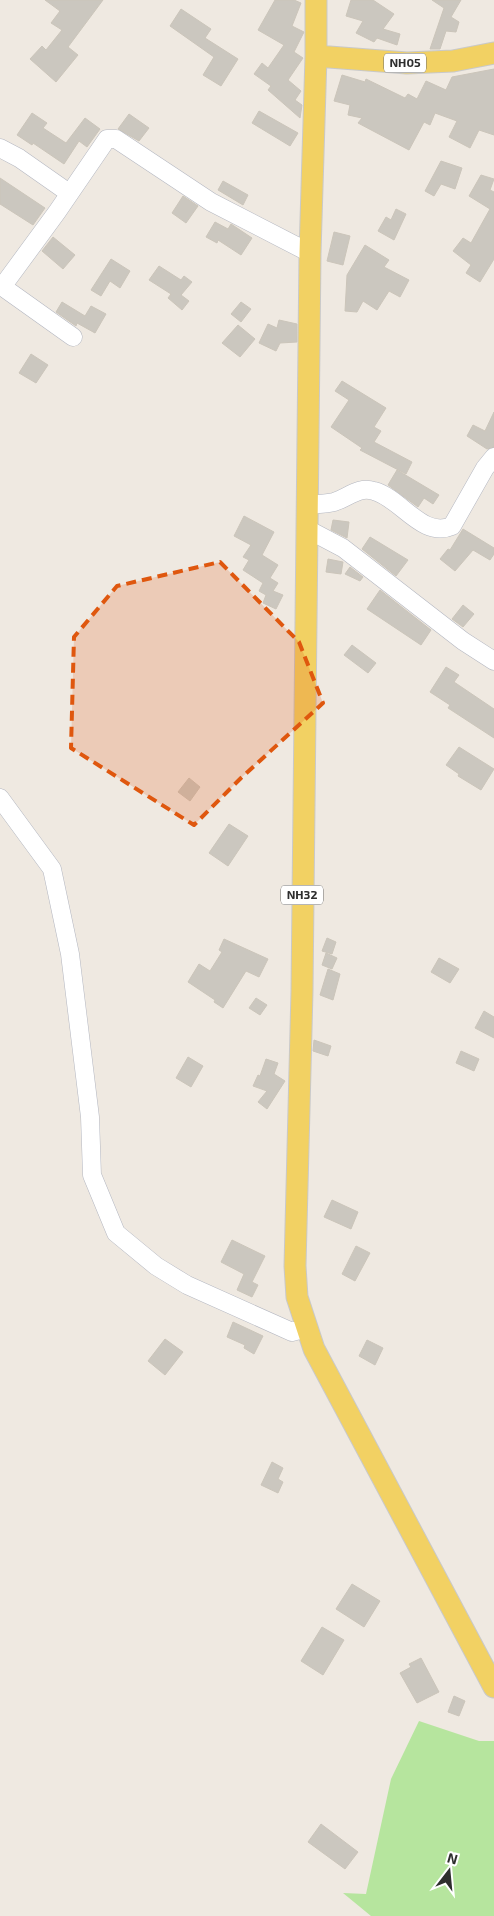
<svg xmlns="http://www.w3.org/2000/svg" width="494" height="1916" font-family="'Exo 2',sans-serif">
	<rect width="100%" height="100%" fill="#efe9e1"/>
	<path fill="#b6e59e" d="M419,1721L479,1741H494V1916H371L343,1893L366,1894L391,1779Z"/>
	<path fill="#cbc7bf" stroke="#cbc5ba" d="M45,0H103L68,47L78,55L56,82L30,59L42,46L46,50L62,30L51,23L60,11Z
		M275,0H294L301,3L292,26L304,32L294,52L303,58L288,80L301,91L295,100L302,105L300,118L268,90L271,86L254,74L262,63L268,68L284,45L258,30Z
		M351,0H373L394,14L383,29L400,34L397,45L377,38L374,42L356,33L363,21L346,16Z
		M432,0H461L451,17L459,22L456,32L446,31L440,49H430L444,8Z
		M181,9L211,29L205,38L238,59L221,86L203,75L214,57L170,26Z
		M494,69V135L479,130L470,148L449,137L457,121L435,113L430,125L424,122L409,150L358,123L362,118L348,115L350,105L334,101L342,75L365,82L366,79L405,98L408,94L417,99L426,81L446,90L452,77Z
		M259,111L298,133L290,146L252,123Z
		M32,113L47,123L43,128L66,143L85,118L100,129L87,147L79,141L64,164L33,143L32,145L17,135Z
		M129,114L149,128L139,141L118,129Z
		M441,161L462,168L455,189L441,184L434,196L425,191Z
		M481,175L494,179L490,190L494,192V259L480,282L466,273L471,265L453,251L463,238L471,243L490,209L469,196Z
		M0,178L45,208L33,225L0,204Z
		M223,181L248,195L243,205L218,190Z
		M183,196L198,206L186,223L172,213Z
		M396,209L406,214L394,240L378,231L386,217L391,220Z
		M215,222L228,229L231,224L252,238L241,255L218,240L217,243L206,237Z
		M334,232L350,236L343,265L327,261Z
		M53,237L75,255L63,269L42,251Z
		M365,245L389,260L384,267L409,280L400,297L389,291L377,310L363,301L357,312L345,311L347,275Z
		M111,259L130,271L120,288L110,281L101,296L91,290Z
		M159,266L181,280L184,276L192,282L181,295L189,301L182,310L168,298L171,294L149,280Z
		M62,302L85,316L91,306L106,314L95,333L77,323L76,326L56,312Z
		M241,302L251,309L241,322L231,314Z
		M279,320L297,324V342L280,343L276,351L259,343L268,324L277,328Z
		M238,325L255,339L240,357L222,343Z
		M31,354L48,365L36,383L19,373Z
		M342,381L386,408L374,427L381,431L374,442L412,462L406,474L360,450L362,448L331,427L349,400L335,391Z
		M494,412V447L487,449L467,436L473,425L485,431Z
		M397,470L439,495L433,504L424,498L418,507L388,485Z
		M244,516L274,532L262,555L278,565L270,578L278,583L273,591L283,595L276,609L263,603L266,595L259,591L263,583L243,570L249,560L243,557L251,545L234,536Z
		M333,520L349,522L347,538L331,530Z
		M463,529L494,548V554L490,560L473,550L455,571L440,559L448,549L450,550Z
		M370,537L408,560L396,576L362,549Z
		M328,559L343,562L341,574L326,572Z
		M350,567L363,577L360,581L345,574Z
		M380,590L431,630L421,645L367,609Z
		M463,605L474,614L463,627L452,619Z
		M352,645L376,663L368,673L344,655Z
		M446,667L459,675L454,682L494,709V738L448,708L450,705L430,692Z
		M459,747L494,769L481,790L458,776L459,774L446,765Z
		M189,778L200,787L190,801L178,792Z
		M229,824L248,836L228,866L209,853Z
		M327,938L336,942L332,954L322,951Z
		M224,939L268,959L259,977L246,971L223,1008L214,1002L215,1000L188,982L199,964L210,971L222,952L219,950Z
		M326,953L337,958L332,969L322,965Z
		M439,958L459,969L450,983L431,972Z
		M328,969L340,974L333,1000L320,995Z
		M256,998L267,1005L260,1015L249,1008Z
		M484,1011L494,1017V1038L475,1028Z
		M314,1040L331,1046L328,1056L313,1051Z
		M461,1051L479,1059L474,1071L456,1063Z
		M188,1057L203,1066L191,1087L176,1078Z
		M266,1059L278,1063L274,1074L285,1081L267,1109L258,1102L267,1091L253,1086L258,1075L260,1076Z
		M332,1200L358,1212L351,1229L324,1217Z
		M232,1240L265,1256L252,1282L258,1285L252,1297L237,1290L244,1274L221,1262Z
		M356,1246L370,1253L355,1281L342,1274Z
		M233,1322L263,1336L254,1354L244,1348L245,1345L227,1337Z
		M165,1339L183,1352L165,1375L148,1361Z
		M367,1340L383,1348L375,1365L359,1356Z
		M272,1462L283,1468L278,1479L283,1482L278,1493L261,1485Z
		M352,1584L380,1601L364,1627L336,1609Z
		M322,1627L344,1640L323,1675L301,1661Z
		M421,1658L439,1692L417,1703L400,1673L411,1667L409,1664Z
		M454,1696L465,1701L459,1716L448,1712Z
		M321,1824L358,1852L345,1869L308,1842Z"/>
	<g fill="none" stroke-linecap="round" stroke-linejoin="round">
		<g stroke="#b4b7c1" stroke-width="19">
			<path id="minor" d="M0,148L19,158L69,193
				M0,285L73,337
				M2,287L57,212L107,139H116L211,202L310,253
				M307,505C316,504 326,504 334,502C348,498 358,486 374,491C401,498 422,539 452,526L485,468L494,457
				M307,529L343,548L463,641L494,661
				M0,798L52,869L70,954L90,1117L92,1175L116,1233L156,1266L187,1285L292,1332L307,1328"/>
		</g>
		<g stroke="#c9c9c9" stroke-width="23">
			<path id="major" d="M316,0V56L310,253L302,991L295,1266L297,1297L314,1349L494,1687
				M316,56L407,63L453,61L494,53"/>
		</g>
		<use href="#minor" stroke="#fff" stroke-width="18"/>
		<use href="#major" stroke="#f2d163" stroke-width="21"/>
	</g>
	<path fill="#df570e" fill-opacity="0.2" stroke="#df570e" stroke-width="4" stroke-dasharray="10 6" stroke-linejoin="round" d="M220,562L299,642L323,703L241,778L194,825L71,748L74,637L117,586Z"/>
	<g text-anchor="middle" stroke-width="4" stroke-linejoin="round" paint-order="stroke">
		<g fill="#fff" stroke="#6d6d6d" stroke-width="1">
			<rect x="384" y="53.5" width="42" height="19" rx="4"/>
			<rect x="281" y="885.5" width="42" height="19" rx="4"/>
		</g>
		<g font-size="12" font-weight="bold" fill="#2e2e2e">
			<text x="405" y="67">NH05</text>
			<text x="302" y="899">NH32</text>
		</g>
	</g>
	<g transform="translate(449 1871) rotate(16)" stroke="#ffffff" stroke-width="4" paint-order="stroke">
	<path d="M0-4L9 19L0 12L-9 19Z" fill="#2e2e2e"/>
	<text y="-8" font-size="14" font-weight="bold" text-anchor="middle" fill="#2e2e2e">N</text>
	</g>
</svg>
